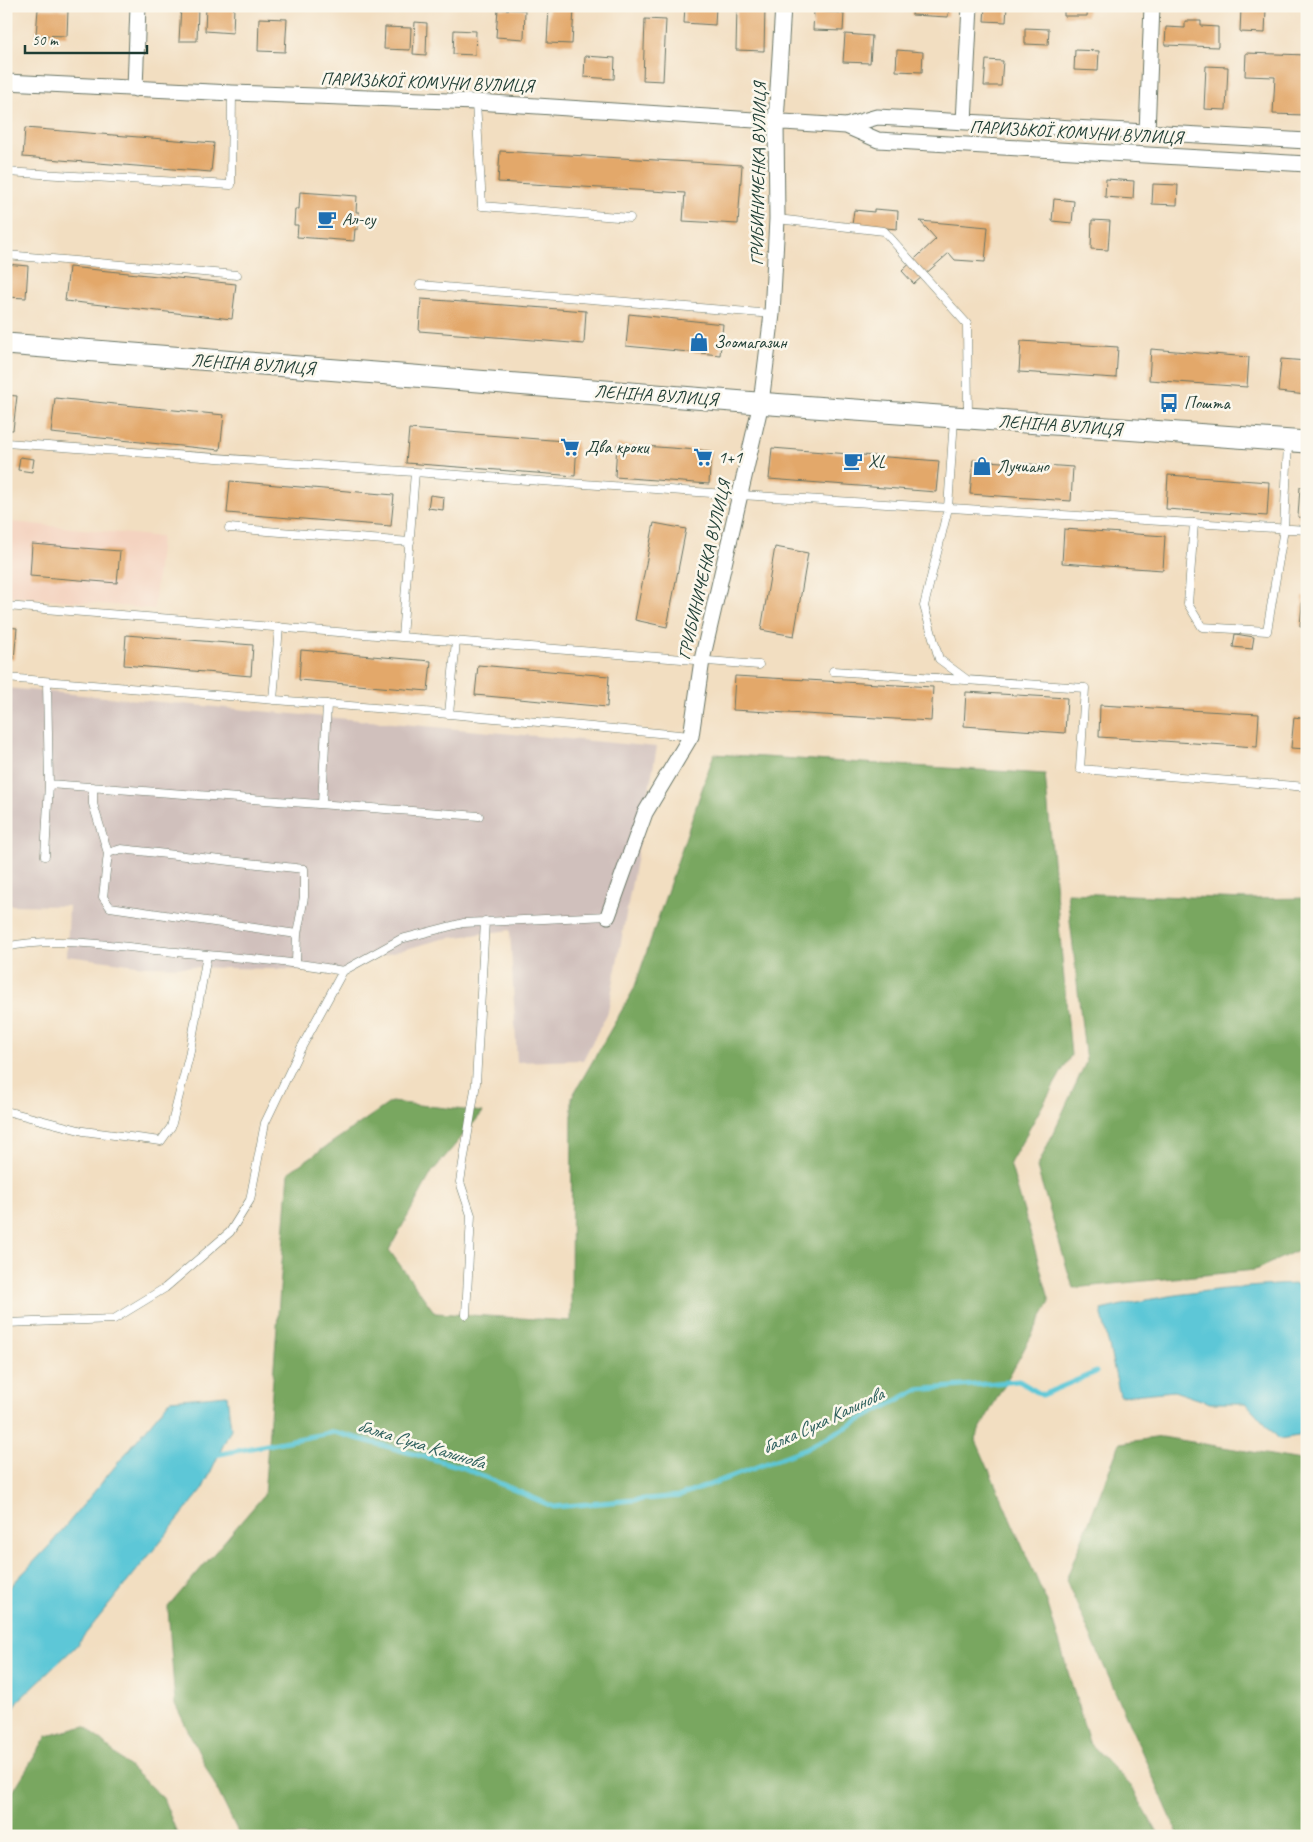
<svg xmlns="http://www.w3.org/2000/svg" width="1313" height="1842" font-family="Caveat,sans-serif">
	<rect width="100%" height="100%" fill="#fbf7ec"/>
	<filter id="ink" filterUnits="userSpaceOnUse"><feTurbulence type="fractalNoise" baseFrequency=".02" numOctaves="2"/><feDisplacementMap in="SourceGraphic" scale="10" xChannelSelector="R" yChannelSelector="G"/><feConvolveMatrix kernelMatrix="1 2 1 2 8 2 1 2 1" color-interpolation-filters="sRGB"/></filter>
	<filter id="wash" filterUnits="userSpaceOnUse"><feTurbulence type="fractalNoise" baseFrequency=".0096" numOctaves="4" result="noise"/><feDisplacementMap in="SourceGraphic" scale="20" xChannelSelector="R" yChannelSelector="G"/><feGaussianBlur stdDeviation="1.12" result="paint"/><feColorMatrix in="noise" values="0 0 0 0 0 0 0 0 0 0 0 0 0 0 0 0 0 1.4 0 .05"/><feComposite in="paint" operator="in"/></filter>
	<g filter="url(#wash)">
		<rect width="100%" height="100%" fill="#f2dec1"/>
		<path fill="#f4d3c0" d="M12,522L161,537L154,609L6,595Z"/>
		<path fill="#d0c0bc" d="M6,688L657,747L608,1012L583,1060L517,1062L510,930L442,939L381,956L351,971L145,966L67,956L69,906L6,905Z"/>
		<path fill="#79a760" stroke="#4c724a" d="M714,754L1045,774L1071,1055L1010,1163L1050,1302L975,1438L1048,1605L1089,1742L1131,1786L1159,1836H240L175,1704L168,1607L264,1495L289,1172L391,1102L483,1112L432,1172L389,1250L435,1313L571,1321L572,1097L634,989Z
			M1067,893L1248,899L1307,898V1246L1255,1270L1073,1288L1037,1168L1086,1062Z
			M1162,1437L1307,1461V1836H1179L1066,1580L1120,1443Z
			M85,1726L163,1798L178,1836H6V1803L47,1736Z"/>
		<path fill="#5dc7d7" stroke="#3e8286" d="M1296,1284L1307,1298V1428L1298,1436L1279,1439L1246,1403H1210L1174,1391L1120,1396L1101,1310C1164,1294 1230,1287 1296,1284Z
			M227,1395L231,1429L202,1490L74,1648L18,1701L6,1724V1591L50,1545L170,1400Z"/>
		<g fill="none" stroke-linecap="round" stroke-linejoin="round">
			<path stroke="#5dc7d7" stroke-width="5" d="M215,1455L334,1432L462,1467L554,1507L680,1496L807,1448L917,1390L1019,1381L1042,1395L1096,1372"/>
		</g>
		<g id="blocks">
			<path fill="#e3a86b" d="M181,6H198L197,41H179Z
				M206,6L234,7L233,33L205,31Z
				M685,6H716L715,25L684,23Z
				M737,6L765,8L764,51L736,50Z
				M913,6H949L948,17L912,15Z
				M985,6H1007L1006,22L984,21Z
				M1064,6H1088L1087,16H1064Z
				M549,7L574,8L572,44L547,43Z
				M1241,8L1266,9L1265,33L1240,32Z
				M38,9L68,10L67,36L36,35Z
				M498,9L525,10L524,39L496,37Z
				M814,11L844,13L843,31L813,30Z
				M259,18L287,19L285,52L258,51Z
				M645,19L666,20L663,81L643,80Z
				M1185,21H1201V26L1218,27V47L1165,45L1166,27L1185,28Z
				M415,22L427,23L426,55L413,54Z
				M385,27L411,28L410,50L384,49Z
				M1025,28L1049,29L1048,45L1025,44Z
				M454,30L476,31L475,55L453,54Z
				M845,34L872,36L870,63L843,62Z
				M897,50L923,52L922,72L896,71Z
				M1075,50L1099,51L1098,71L1074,70Z
				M1246,53L1307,55L1305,115L1273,114L1275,77L1245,76Z
				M585,56L615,58L614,79L584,77Z
				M986,60L1003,61L1001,86H984Z
				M1206,66L1228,67L1226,110L1204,109Z
				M25,128L214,143L211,172L23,157Z
				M500,151L742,165L738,224L683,221L685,193L498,182Z
				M1106,179L1134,181L1133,199L1105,197Z
				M1153,184L1178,185L1177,205L1152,204Z
				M300,192L357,196L356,212H359L358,229H355L354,241L297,237L298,225H294L295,209H299Z
				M1054,199L1074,201L1072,223L1052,221Z
				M874,209L898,211L897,229L852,225L854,210L874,212Z
				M1092,220L1110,221L1108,250L1091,249Z
				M920,221L988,227L985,262L955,260L949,253L914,284L902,271L936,239Z
				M6,264L28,266L26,298L6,297Z
				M69,267L236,284L232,319L65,301Z
				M421,299L586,311L584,344L419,331Z
				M629,314L723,324L720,355L626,346Z
				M1021,341L1118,347L1116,378L1019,372Z
				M1151,349L1249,357L1247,387L1149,380Z
				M1281,359L1307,361V395L1278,392Z
				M6,395L17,396L13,430H6Z
				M55,398L224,415L220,450L51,433Z
				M409,429L577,442L575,476L406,463Z
				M617,444L711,451L709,484L615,477Z
				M772,448L939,461L936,492L769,479Z
				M20,457L34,459L32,472L18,470Z
				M973,460L1073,467L1071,501L970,494Z
				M1168,475L1269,482L1267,516L1166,509Z
				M230,481L394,495L391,526L227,513Z
				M1300,487H1307V518L1298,517Z
				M430,495L444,497L443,510L428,508Z
				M654,523L686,529L667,627L635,620Z
				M1064,529L1165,536L1163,570L1062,563Z
				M32,544L120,551L117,583L30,576Z
				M775,547L808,553L794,636L761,630Z
				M1303,596H1307V627L1300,626Z
				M6,627L17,628L14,659H6Z
				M1235,634L1254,637L1252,649L1233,647Z
				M126,635L253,645L251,676L124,665Z
				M301,650L431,661L428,691L299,680Z
				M478,665L609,676L607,707L475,695Z
				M735,676L933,687L931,721L733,710Z
				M966,692L1067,698L1065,733L964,726Z
				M1100,705L1259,714L1257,747L1099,737Z
				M1294,717L1307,719V749L1291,748Z"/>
		</g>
	</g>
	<g filter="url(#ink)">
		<use href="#blocks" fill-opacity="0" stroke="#697565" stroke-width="1"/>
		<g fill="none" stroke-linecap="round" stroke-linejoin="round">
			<g stroke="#697565" stroke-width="9">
				<path id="service" d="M6,100L8,82
					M476,102L482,206L630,218
					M6,172L231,185L232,93
					M777,219L884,231L967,324L968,416
					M6,255L237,275
					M420,285L772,314
					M954,419L948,508L924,606L939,659L966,679
					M6,443L740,495L1307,530
					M1194,523L1188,604L1202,627L1267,631L1284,529L1288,443
					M229,528L410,542
					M6,606L759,665
					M402,637L415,472
					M833,671L1085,688L1080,769L1307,787
					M6,678L449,714L691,736
					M273,700L279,627
					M449,714L456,641
					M49,784L479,816
					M93,787V804L108,853
					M322,804L327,704
					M45,856L49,784L47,682
					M6,947C55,936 115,946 165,951C225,957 284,960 343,971
					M296,962L297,934L304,897V869L121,849L108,853L103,897L110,907L297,934
					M6,1111L83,1131L161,1141L171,1127L189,1056L207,955
					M466,1315L471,1215L460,1182L476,1083L485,921
					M6,1323L114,1319L165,1288L230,1232L250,1200L265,1123L300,1050L343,971L401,939L463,923L608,916"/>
			</g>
			<g stroke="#697565" stroke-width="17">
				<path id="minor" d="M6,82L232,93L476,102L846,126L877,117L1307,141
					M135,89L138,6
					M964,122L970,6
					M846,126L878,140L1307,164
					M1147,132L1152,6
					M608,916L645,813L691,736L702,660L761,403L772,314L777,219L776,122L783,6"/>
			</g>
			<g stroke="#697565" stroke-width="23">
				<path id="secondary" d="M6,344L771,404L1307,442"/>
			</g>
			<use href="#service" stroke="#fff" stroke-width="8"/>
			<use href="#minor" stroke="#fff" stroke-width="15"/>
			<use href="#secondary" stroke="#fff" stroke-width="21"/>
		</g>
	</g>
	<defs>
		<g id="cafe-bare" transform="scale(1.5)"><path d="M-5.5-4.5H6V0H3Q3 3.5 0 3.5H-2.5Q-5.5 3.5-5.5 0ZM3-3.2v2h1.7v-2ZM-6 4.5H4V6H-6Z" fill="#1f6fb2" stroke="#fbf7ec" stroke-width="2.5" paint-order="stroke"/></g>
		<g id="shop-bare" transform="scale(1.5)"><path d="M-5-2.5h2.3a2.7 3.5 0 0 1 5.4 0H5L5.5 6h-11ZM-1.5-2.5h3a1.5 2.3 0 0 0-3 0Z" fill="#1f6fb2" stroke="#fbf7ec" stroke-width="2.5" paint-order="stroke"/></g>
		<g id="bus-bare" transform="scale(1.5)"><path d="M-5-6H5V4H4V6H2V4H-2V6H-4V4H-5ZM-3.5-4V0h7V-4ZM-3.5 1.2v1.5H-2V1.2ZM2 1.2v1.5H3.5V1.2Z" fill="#1f6fb2" stroke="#fbf7ec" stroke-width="2.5" paint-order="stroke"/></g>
		<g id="supermarket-bare" transform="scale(1.5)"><path d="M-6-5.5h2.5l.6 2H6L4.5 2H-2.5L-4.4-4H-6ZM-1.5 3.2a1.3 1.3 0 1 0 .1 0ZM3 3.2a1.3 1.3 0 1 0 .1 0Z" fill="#1f6fb2" stroke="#fbf7ec" stroke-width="2.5" paint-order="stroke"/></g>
	</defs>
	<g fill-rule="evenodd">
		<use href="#cafe-bare" x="327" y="219"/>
		<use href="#shop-bare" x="699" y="342"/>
		<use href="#bus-bare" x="1169" y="403"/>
		<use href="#supermarket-bare" x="570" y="447"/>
		<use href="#supermarket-bare" x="703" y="457"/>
		<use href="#cafe-bare" x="853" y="461"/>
		<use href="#shop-bare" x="982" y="466"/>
	</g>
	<g text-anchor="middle" stroke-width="5" stroke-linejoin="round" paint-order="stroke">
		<g font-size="18" fill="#1f3d34" stroke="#fbf7ec">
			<text transform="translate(427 82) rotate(2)" y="6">ПАРИЗЬКОЇ КОМУНИ ВУЛИЦЯ</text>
			<text transform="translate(1076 132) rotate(3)" y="6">ПАРИЗЬКОЇ КОМУНИ ВУЛИЦЯ</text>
			<text transform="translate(758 174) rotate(-89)" y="6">ГРИБИНИЧЕНКА ВУЛИЦЯ</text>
			<text transform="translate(253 364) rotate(4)" y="6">ЛЕНІНА ВУЛИЦЯ</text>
			<text transform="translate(656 395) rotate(4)" y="6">ЛЕНІНА ВУЛИЦЯ</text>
			<text transform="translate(1060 425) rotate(4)" y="6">ЛЕНІНА ВУЛИЦЯ</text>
			<text transform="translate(704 570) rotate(-77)" y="6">ГРИБИНИЧЕНКА ВУЛИЦЯ</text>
		</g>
		<g font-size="18" fill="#1f3d34" stroke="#fbf7ec" text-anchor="start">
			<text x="342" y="225">Ал-су</text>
			<text x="714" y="348">Зоомагазин</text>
			<text x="1184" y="409">Пошта</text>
			<text x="585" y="453">Два кроки</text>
			<text x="718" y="463">1+1</text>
			<text x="868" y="467">XL</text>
			<text x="997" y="472">Лучиано</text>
		</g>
		<g font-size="19" font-style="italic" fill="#2e605d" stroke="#fbf7ec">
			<text transform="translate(822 1420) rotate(-25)" y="7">балка Суха Калинова</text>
			<text transform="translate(421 1443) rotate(17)" y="7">балка Суха Калинова</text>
		</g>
	</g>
	<rect width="1313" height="1842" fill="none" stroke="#fbf7ec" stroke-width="25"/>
	<path d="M25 45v8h122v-8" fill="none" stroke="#1f3d34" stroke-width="2.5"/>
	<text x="32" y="45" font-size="15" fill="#1f3d34" stroke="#fbf7ec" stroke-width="4" paint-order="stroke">50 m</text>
</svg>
